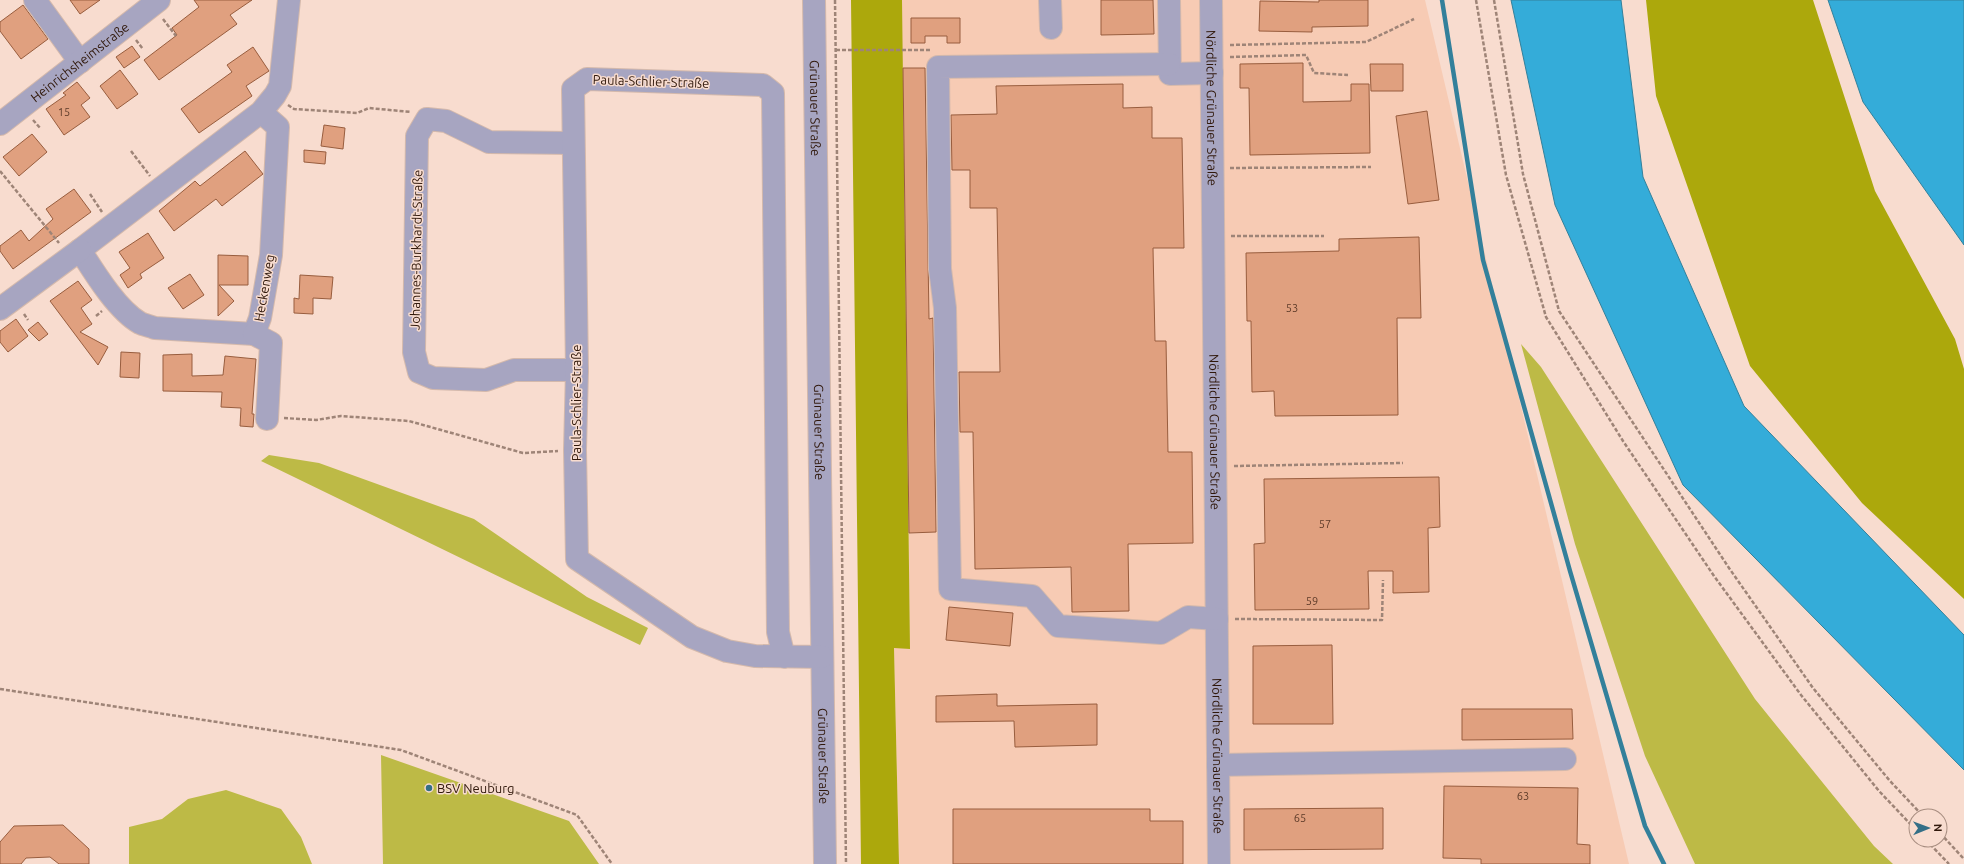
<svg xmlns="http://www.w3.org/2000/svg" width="1964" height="864" font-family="Ubuntu,sans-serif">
	<rect width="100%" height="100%" fill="#f8dccf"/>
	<path fill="#f7cbb4" d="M901,0H1425L1629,864H899L894,647L910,649Z"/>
	<path fill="#bdba46" d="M1521,344L1541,367L1755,699L1874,846L1893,864H1695L1645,756L1575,544Z
		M269,455L319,463L474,519L587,597L648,628L640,645L261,461Z
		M381,755L569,821L599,864H383Z
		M226,790L281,809L301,837L312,864H129V827L162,819L188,799Z"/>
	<path fill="#aca80c" d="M851,0H902L910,649L894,648L899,864H861Z
		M1646,0H1813L1875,191L1955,339L1964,369V599L1862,503L1750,366L1656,96Z"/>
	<path fill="#34acd9" stroke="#33809b" d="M1511,0H1621L1643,177L1744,406L1964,635V770L1683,485L1555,205Z
		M1828,0H1964V245L1863,102Z"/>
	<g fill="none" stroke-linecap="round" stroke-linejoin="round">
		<path stroke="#33809b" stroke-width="4.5" d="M1442,0L1483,260L1570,571L1645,826L1664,864"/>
	</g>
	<path fill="#e0a07f" stroke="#985d3e" d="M70,0H100L80,14Z
		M194,0H252L230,15L237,24L159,80L144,60L177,35L172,28L199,7Z
		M1101,0H1153L1154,34L1101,35Z
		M1319,0H1368V26L1312,27V32L1259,31L1260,1L1319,2Z
		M23,5L48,39L21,59L0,31V22Z
		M911,18H960V43H947V36H925V43H911Z
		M132,46L140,57L124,68L116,57Z
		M253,47L269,71L246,86L252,96L199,133L181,109L232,72L227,65Z
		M1303,63V102L1351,101V84H1369L1370,153L1250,155L1249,88H1240V64Z
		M1370,64H1403V91H1371Z
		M903,68H925L929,319L933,318L936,532L909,533Z
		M120,70L138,94L117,109L100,86Z
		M77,82L90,98L81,105L90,117L64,135L46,109L66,95L63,93Z
		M1123,84V108L1152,107V138H1182L1184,248H1153L1155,341H1166L1168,452H1192L1193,543L1128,544L1129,611L1072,612L1071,567L975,569L973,432H960L959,372H1000L997,208H970V170H952L951,115L997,114L996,86Z
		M1427,111L1439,200L1408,204L1396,116Z
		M324,125L345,128L343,149L321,146Z
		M32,134L47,152L19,176L3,157Z
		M304,150L326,152L325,164L304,162Z
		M245,151L263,174L222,206L216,199L174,231L159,211L195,181L200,186Z
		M74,189L91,212L13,269L0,251V246L21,230L29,241L53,219L46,209Z
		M148,233L164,258L140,274L142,278L128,288L120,275L130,268L119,252Z
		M1419,237L1421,318H1397L1398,415L1275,416L1274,391L1252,392L1251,321H1247L1246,253L1339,251V239Z
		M218,255L248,256V285H219L234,301L218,316Z
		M190,274L204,295L183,309L168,288Z
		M300,275L333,277L331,299L313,298V314L294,313V298L299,299Z
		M78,281L92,300L81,308L92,324L80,332L108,347L98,365L50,301Z
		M16,319L28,336L8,352L0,342V331Z
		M38,322L48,334L39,341L28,330Z
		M121,352L140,353L139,378L120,377Z
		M192,354V376L223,375L225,356L256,359L252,414H254L253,427L240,426L241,408L221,407L222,392L163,391V355Z
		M1439,477L1440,527L1428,528L1429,592L1393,593V571H1368L1369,609L1255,610L1254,544L1265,543L1264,479Z
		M949,607L1013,613L1010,646L946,640Z
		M1332,645L1333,724H1253V646Z
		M997,694V706L1097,704V745L1015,747L1014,721L936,722V696Z
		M1462,709H1572L1573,739L1462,740Z
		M1444,786L1578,788L1577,844L1590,845V864H1481V859L1443,858Z
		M1383,808V849L1244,850V809Z
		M953,809H1150V821H1183V864H953Z
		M63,825L89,849V864H59L50,857L26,858L21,864H0V842L14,826Z"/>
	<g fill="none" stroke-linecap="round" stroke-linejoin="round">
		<g stroke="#d4b9ac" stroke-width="24">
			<g id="minor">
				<path d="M35,0L80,62"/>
				<path id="s1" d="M814,0L825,864"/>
				<path d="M1050,0L1051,28"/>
				<path d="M1169,0L1170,74L1212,73"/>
				<path id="s2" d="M1211,0L1219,864"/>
				<path d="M1169,64L938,67L940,269L945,308L950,589L1032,596L1058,626L1161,633L1188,617L1217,619"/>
				<path d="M261,112L278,127L271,255L260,318L254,334L155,328C150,326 144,325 140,323C117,310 94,272 80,250L261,112L275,95L280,86L289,0"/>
				<path id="s3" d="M0,124L159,0"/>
				<path d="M573,143L489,142L446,121L427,119L417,136L414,352L419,372L433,378L486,380L514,370H577"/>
				<path d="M0,309L80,250"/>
				<path d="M254,334L271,343L267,419"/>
				<path d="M784,657L778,632L773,93L763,85L587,79L573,89L577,370L575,450L577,559L692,637L727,651L755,656L822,657"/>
				<path d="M1218,765L1565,759"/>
			</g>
		</g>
		<path stroke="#9e8477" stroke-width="2.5" stroke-dasharray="4 2" stroke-linecap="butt" d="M835,0L846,864
			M1476,0L1506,175L1546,317L1623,441L1714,576L1801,695L1879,791L1916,830
			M1494,0L1523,174L1559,311L1729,568L1813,688L1890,781L1923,816
			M163,19L176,36
			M136,40L143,49
			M1230,45L1366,42L1414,19
			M836,50H931
			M1230,57L1306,55L1314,73L1348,75
			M288,105L294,109L357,113L369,108L411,112
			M33,120L41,129
			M131,151L150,176
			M1230,168L1371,167
			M0,171L59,243
			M90,194L102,212
			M1231,236H1324
			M24,314L28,320
			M96,316L102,311
			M284,418L316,420L341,416L409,421L523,453L558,451
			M1234,466L1403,463
			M1235,619L1382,620L1383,580
			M0,689L401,750L577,815L612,864
			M1940,833L1964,859
			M1926,840L1949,864"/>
		<use href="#minor" stroke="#a7a5c1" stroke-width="22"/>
	</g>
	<circle fill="#346f87" stroke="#f8dccf" stroke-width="1.5" cx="429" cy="788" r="4"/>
	<g text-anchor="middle" stroke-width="3" stroke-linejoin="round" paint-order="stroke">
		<g font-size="11" fill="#5c3a28">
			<text x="64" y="116">15</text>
			<text x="1292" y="312">53</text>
			<text x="1325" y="528">57</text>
			<text x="1312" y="605">59</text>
			<text x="1523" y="800">63</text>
			<text x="1300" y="822">65</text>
		</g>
		<g font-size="13" fill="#30180b" stroke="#f8dccf">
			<text dy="5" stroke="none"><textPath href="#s3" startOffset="101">Heinrichsheimstraße</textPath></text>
			<text transform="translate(651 81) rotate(2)" y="5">Paula-Schlier-Straße</text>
			<text dy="5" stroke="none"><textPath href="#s1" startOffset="108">Grünauer Straße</textPath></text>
			<text dy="5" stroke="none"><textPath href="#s2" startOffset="108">Nördliche Grünauer Straße</textPath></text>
			<text transform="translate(416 250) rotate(-89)" y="5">Johannes-Burkhardt-Straße</text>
			<text transform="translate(264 288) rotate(-80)" y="5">Heckenweg</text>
			<text transform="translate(576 403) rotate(-90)" y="5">Paula-Schlier-Straße</text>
			<text dy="5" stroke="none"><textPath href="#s1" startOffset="432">Grünauer Straße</textPath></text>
			<text dy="5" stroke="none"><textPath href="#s2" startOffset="432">Nördliche Grünauer Straße</textPath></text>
			<text dy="5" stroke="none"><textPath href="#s1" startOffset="756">Grünauer Straße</textPath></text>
			<text dy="5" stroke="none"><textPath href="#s2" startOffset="756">Nördliche Grünauer Straße</textPath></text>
		</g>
		<g font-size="13" fill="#30180b" stroke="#f8dccf" text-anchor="start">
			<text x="437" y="793">BSV Neuburg</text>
		</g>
	</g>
	<g transform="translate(1928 828) rotate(89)"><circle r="19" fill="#f8dccf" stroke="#a88e81"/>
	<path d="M0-3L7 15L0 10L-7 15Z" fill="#346f87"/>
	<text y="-6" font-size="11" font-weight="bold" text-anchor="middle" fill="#30180b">N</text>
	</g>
</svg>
